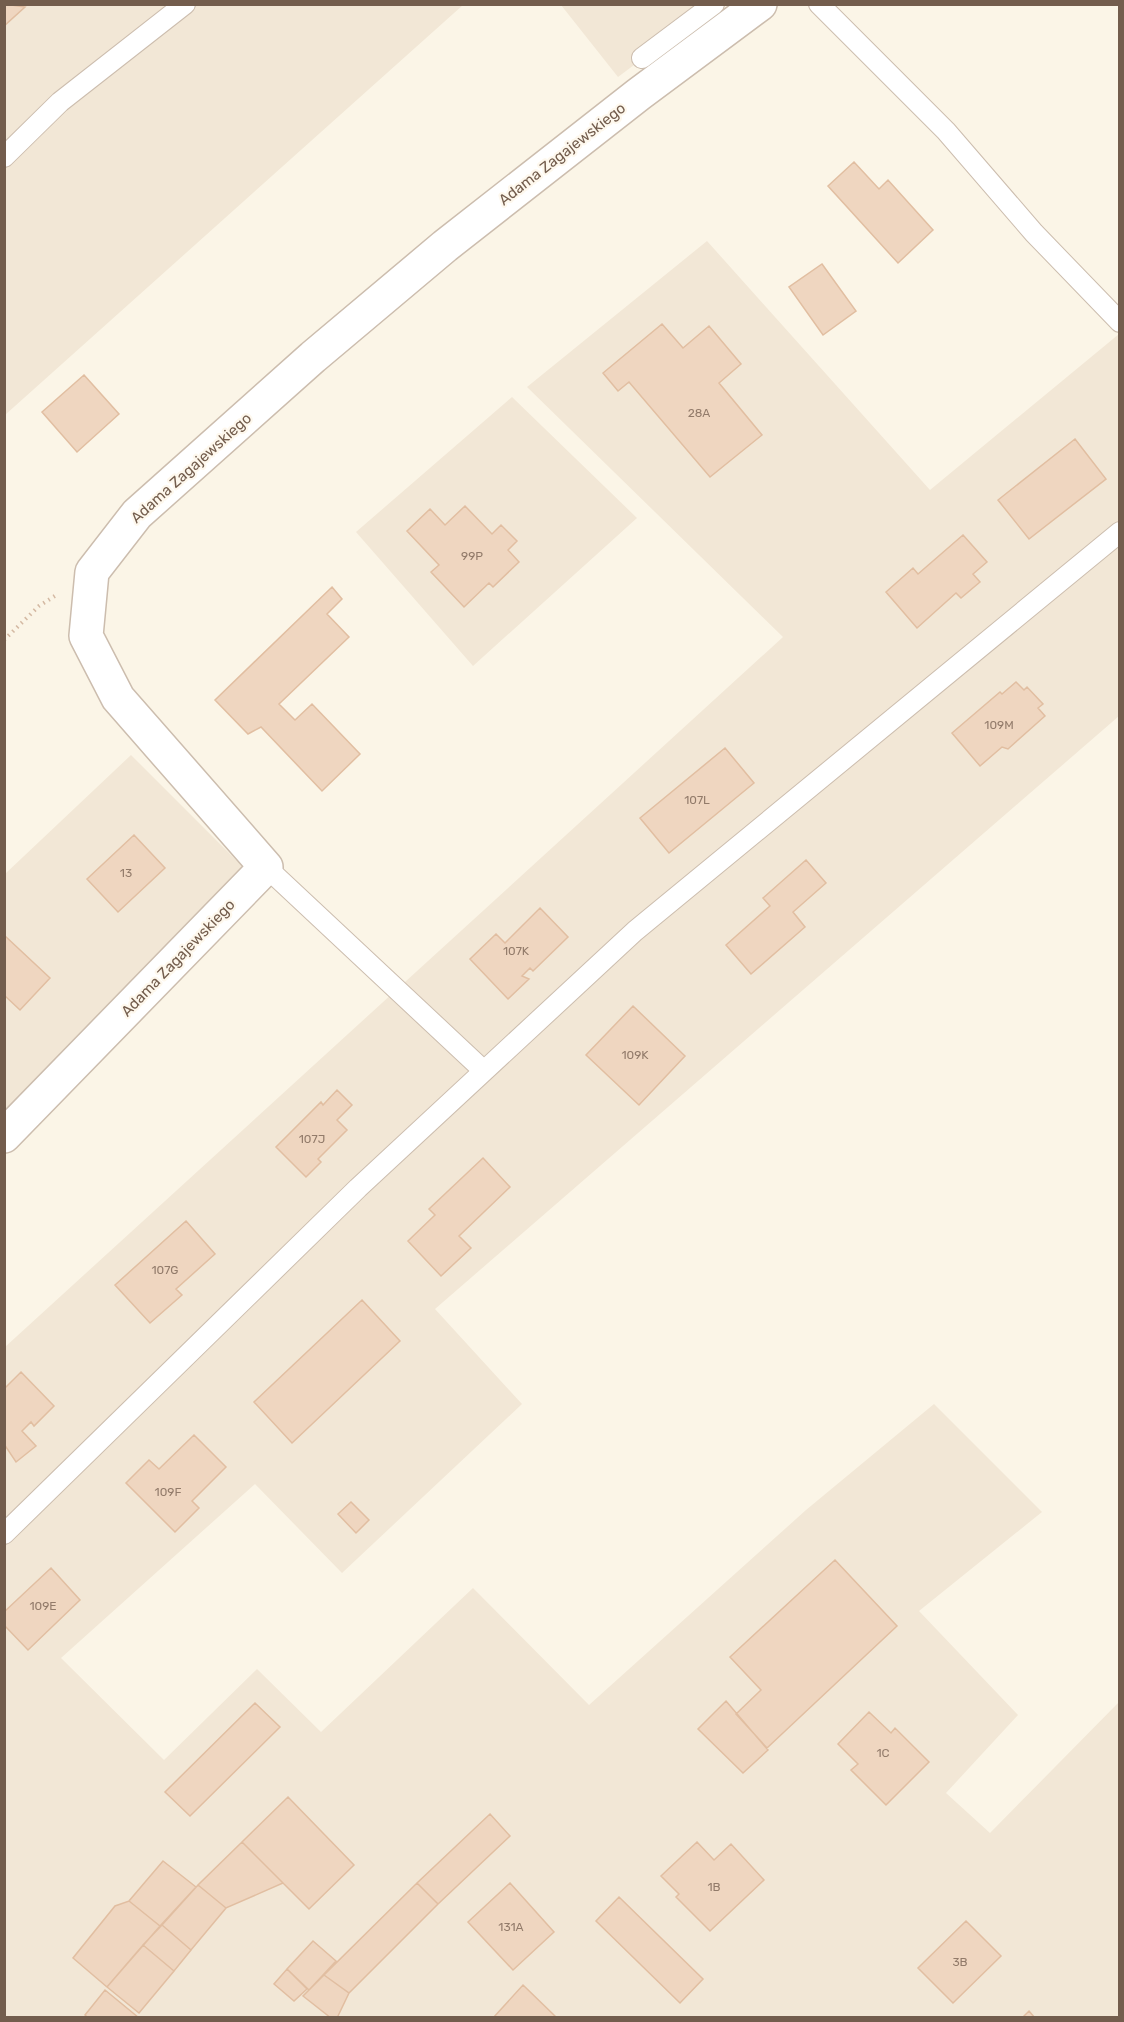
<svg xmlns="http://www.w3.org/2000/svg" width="1124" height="2022" font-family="Rubik,sans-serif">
	<rect width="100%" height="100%" fill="#fbf5e7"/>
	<path fill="#f2e7d6" d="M5,5H463L5,415Z
		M561,5H714L618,77Z
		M707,241L930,490L1119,334V716L435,1309L522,1404L342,1573L255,1484L61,1658L164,1760L257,1669L321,1732L473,1588L589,1705L806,1510L934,1404L1042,1512L919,1611L1018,1715L946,1793L990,1833L1119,1702V2017L5,2018V1347L783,637L527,387Z
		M512,397L637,518L473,666L356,532Z
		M131,755L255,879L5,1134V874Z"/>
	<path fill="#efd6c0" stroke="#e1bea1" stroke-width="1.5" d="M4,4L25,7L4,26Z
		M854,162L879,189L888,180L933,230L898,263L828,186Z
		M822,264L856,311L823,335L789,287Z
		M662,324L683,348L709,326L741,364L719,383L762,435L710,477L629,382L618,391L603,373Z
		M84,375L119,414L77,452L42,412Z
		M1075,439L1106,479L1029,539L998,500Z
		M465,506L492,534L501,525L517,541L508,550L519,562L493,587L489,583L464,607L431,572L439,565L407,531L430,509L445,525Z
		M963,535L987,562L973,574L980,582L961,598L956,593L917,628L886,592L913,568L918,574Z
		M332,587L342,599L327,614L349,637L279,704L295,720L312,704L360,754L322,791L261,727L248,734L215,700Z
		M1016,682L1024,690L1027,687L1043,704L1038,708L1045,716L1008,749L1002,747L980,766L952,733L1000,692L1002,694Z
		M725,748L754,783L669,853L640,818Z
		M134,835L165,868L118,912L87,879Z
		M806,860L826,883L793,912L805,927L751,974L726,945L770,906L763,898Z
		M540,908L568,937L533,971L530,968L522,976L529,979L508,999L470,959L496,934L505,943Z
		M4,935L50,978L20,1010L4,995Z
		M633,1006L685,1056L639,1105L586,1055Z
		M337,1090L352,1105L337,1120L347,1130L318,1159L321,1162L306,1177L276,1147L321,1102L323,1105Z
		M483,1158L510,1187L459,1236L471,1248L441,1276L408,1241L435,1215L429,1209Z
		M186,1221L215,1254L176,1289L182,1295L150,1323L115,1285Z
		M362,1300L400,1341L292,1443L254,1402Z
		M21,1372L54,1406L34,1426L31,1422L22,1431L36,1446L16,1462L4,1444V1389Z
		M194,1435L226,1467L192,1501L199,1508L175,1532L126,1483L149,1460L159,1469Z
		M351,1502L369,1520L356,1533L338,1514Z
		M835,1560L897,1626L767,1748L736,1714L761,1690L730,1657Z
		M51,1568L80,1600L28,1650L4,1625V1612Z
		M726,1701L768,1750L743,1773L698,1729Z
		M255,1703L280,1727L190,1816L165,1792Z
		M869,1712L891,1733L895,1728L929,1762L886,1805L851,1770L858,1764L838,1744Z
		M288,1797L354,1865L309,1909L242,1842Z
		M490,1814L510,1836L438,1904L417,1883Z
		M242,1842L283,1883L226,1908L198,1885Z
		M697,1842L714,1860L731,1844L764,1880L710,1931L676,1897L679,1894L661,1876Z
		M163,1861L196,1887L160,1926L129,1901Z
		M417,1883L438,1904L349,1993L324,1975Z
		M510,1883L554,1932L513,1970L468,1922Z
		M198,1885L226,1908L191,1950L162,1925Z
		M619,1897L703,1979L680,2003L596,1921Z
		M129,1901L160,1926L107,1987L73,1958L115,1906Z
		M966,1921L1001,1956L953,2003L918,1968Z
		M162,1925L191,1950L174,1971L143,1945Z
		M313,1941L336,1961L309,1990L287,1969Z
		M143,1945L174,1971L139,2013L107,1987Z
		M287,1969L307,1989L294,2001L274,1984Z
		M324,1975L349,1993L337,2018H331L303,1996Z
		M523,1985L557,2018H493Z
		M105,1990L139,2018H88L85,2015Z
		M1029,2011L1035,2018H1022Z"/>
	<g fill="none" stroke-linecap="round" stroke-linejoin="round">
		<g stroke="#ccbdae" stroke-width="22">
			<path id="service" d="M819,4L946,131L1034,233L1120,322
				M642,58L714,4
				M4,157L60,102L185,4
				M266,867L484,1071
				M4,1534L358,1188L635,931L1120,532"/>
		</g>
		<g stroke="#ccbdae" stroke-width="36">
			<path id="minor" d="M4,1136L266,867L118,698L86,636L92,572L137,514L313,357L445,246L639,94L760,4"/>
		</g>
		<path stroke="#d4b9a3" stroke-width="4" stroke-dasharray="1.5 4.5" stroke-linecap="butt" d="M4,640L39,606L58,594"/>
		<use href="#service" stroke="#fff" stroke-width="20"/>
		<use href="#minor" stroke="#fff" stroke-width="33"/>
	</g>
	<g text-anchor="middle" stroke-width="4.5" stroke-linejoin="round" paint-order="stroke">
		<g font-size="12" fill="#927b6a">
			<text x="699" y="417">28A</text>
			<text x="472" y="560">99P</text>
			<text x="999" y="729">109M</text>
			<text x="697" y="804">107L</text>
			<text x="126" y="877">13</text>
			<text x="516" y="955">107K</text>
			<text x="635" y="1059">109K</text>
			<text x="312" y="1143">107J</text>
			<text x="165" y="1274">107G</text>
			<text x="168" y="1496">109F</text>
			<text x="43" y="1610">109E</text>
			<text x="883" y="1757">1C</text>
			<text x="714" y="1891">1B</text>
			<text x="511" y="1931">131A</text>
			<text x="960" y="1966">3B</text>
		</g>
		<g font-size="15" fill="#735d4d" stroke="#fef8ed">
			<text transform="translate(562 154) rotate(-38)" y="5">Adama Zagajewskiego</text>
			<text transform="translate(191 468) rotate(-42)" y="5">Adama Zagajewskiego</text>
			<text transform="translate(178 958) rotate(-46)" y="5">Adama Zagajewskiego</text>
		</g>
	</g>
	<rect width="1124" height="2022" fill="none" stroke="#735d4d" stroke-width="12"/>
</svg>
